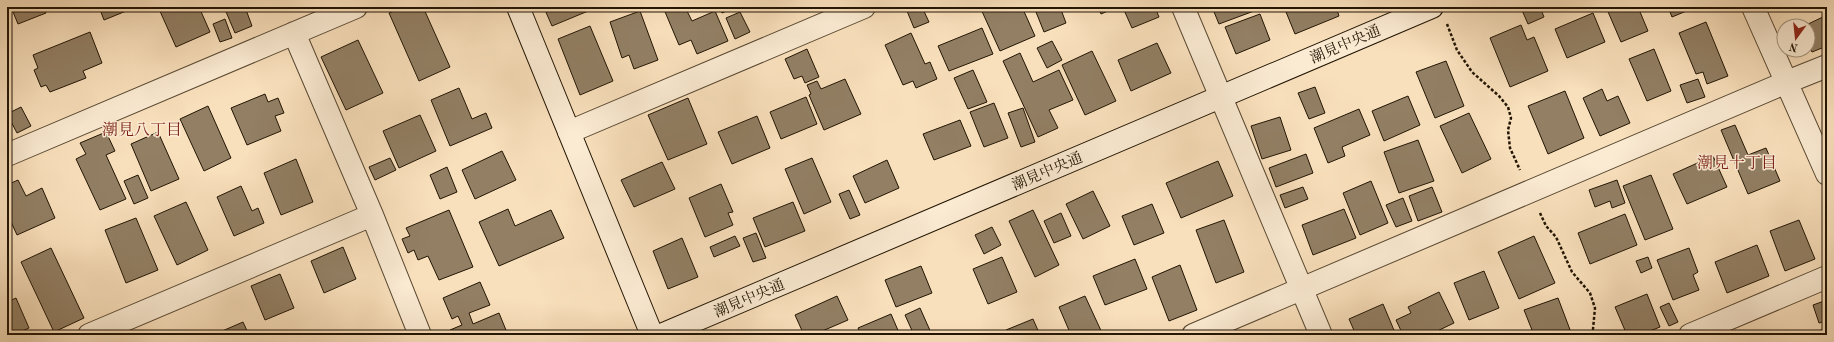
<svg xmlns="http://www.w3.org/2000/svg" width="1834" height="342" font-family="'Old Standard TT','Noto Serif JP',serif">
	<rect width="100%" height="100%" fill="#f9e0bc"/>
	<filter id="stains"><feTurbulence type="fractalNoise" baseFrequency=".005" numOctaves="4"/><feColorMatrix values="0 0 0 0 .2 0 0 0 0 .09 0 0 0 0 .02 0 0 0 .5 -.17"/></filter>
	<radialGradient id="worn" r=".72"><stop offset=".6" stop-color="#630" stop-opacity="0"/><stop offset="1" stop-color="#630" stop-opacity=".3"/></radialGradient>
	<path fill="#927f64" stroke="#221504" d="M11,7H43L46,13L18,24Z
		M99,7H136L104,20Z
		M164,7H199L210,32L176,47L159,9Z
		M224,7H245L252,26L235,33Z
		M403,7H423L450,67L419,81L389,13Z
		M552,7H592L593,9L552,26L545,10Z
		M663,7H685L692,21L715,11L728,41L697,54L691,40L679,45Z
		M720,7H736L722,13Z
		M916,7H922L929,22L914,28L907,11Z
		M980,7H1009L1010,10L1016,7H1022L1035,36L1000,51Z
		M1034,7H1060L1066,23L1044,32Z
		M1098,7H1117L1101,14Z
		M1130,7H1155L1159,17L1132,28L1124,10Z
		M1212,7H1253L1254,11L1219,24Z
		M1284,7H1336L1339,16L1295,34Z
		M1523,7H1540L1544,17L1528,24L1521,8Z
		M1606,7H1638L1648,31L1621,42Z
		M1668,7H1696L1672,17Z
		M640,11L658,60L634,69L629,55L622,58L610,22Z
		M740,12L750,32L735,39L726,18Z
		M1593,13L1605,42L1567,58L1555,29Z
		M1260,14L1270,40L1236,54L1225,27Z
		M1827,15V46L1812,52L1808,44V26H1804Z
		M225,19L232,38L220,42L213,24Z
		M1706,22L1728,76L1707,84L1703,72L1696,74L1679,33Z
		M1521,25L1527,40L1534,37L1548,71L1510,87L1490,38Z
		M590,26L613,81L580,95L558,39Z
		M982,28L993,54L949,71L938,46Z
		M90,32L102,63L83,71L86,78L50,92L46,85L41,87L34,70L38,68L33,55Z
		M911,33L925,64L930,62L937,79L916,88L913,81L903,85L885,45Z
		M358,40L383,93L346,110L321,57Z
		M1052,41L1062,60L1047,68L1037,48Z
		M1157,43L1171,73L1131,91L1118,60Z
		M807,49L819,77L805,83L802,76L794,79L785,59Z
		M1654,49L1671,91L1647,101L1629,59Z
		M1092,51L1116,101L1085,115L1062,65Z
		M1020,53L1033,82L1059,70L1073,100L1049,110L1058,128L1038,137L1003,61Z
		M1446,61L1464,106L1435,118L1416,72Z
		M973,70L987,102L968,109L954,78Z
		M845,79L861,114L824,130L809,95L811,94L807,85L817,81L821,89Z
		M1698,79L1705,97L1687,103L1680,85Z
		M1315,87L1325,113L1309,119L1298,93Z
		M459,88L472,119L486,113L492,128L450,146L431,100Z
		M1602,89L1607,101L1618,96L1630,123L1600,136L1583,98Z
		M1565,91L1584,138L1548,154L1528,106Z
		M265,94L268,102L278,98L284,113L275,116L281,131L247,145L231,108Z
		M1408,96L1420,125L1384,141L1372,111Z
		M806,97L817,124L781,139L770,112Z
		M688,98L707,144L668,160L648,115Z
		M994,103L1008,138L984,147L970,112Z
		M208,106L231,158L204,171L180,119Z
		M21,107L31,126L17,133L7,114Z
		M1023,108L1035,142L1021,147L1008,113Z
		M1359,109L1370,135L1342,147L1345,156L1328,163L1314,128Z
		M1469,113L1491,159L1462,173L1440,126Z
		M420,115L436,151L399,168L383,131Z
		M757,116L770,148L732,164L718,132Z
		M1280,117L1291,150L1262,159L1251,126Z
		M960,120L971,146L934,160L923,134Z
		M1735,125L1748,155L1766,148L1780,181L1748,194L1721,130Z
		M106,132L115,151L106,155L126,199L100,210L76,159L86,154L80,143Z
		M158,132L179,179L151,191L131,144Z
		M1418,140L1434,181L1399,193L1384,152Z
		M502,151L516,180L475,199L462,170Z
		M1306,154L1313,173L1276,187L1269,168Z
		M1713,156L1727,187L1687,204L1673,174Z
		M390,158L396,170L375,180L369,167Z
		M812,158L831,202L804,214L785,169Z
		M296,159L313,202L281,215L264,173Z
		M887,160L899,188L865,203L853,176Z
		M1218,161L1233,196L1181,218L1166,183Z
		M662,162L675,189L634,207L621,180Z
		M447,167L457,192L440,199L430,175Z
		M138,175L148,198L134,204L124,181Z
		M1651,175L1673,229L1645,240L1623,186Z
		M18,180L26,196L42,188L55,218L17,235L7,213V185Z
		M1617,180L1625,203L1612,208L1610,201L1595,207L1589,190Z
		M1371,181L1388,223L1360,235L1343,193Z
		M721,184L733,212L728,213L733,225L705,237L689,198Z
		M241,186L252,211L258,208L264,223L234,236L217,197Z
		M1303,187L1308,199L1285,208L1280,195Z
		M1432,187L1442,212L1418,221L1409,196Z
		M849,190L860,215L850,219L839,194Z
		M1093,191L1110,226L1083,239L1066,204Z
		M1403,198L1412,221L1396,227L1386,205Z
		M186,202L208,250L177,265L154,216Z
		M793,202L805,231L765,247L753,218Z
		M1152,204L1164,233L1134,245L1122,216Z
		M508,209L515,226L551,210L564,238L499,266L479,222Z
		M1344,209L1356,238L1313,255L1302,225Z
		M449,210L473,267L439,280L428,256L418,260L414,250L408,253L402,239L410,236L406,228Z
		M1033,210L1059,265L1035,277L1009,221Z
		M1061,213L1071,236L1054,243L1044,221Z
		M1625,214L1637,245L1590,264L1578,233Z
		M136,218L158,270L126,283L105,230Z
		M1224,220L1244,272L1216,283L1196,230Z
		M1799,220L1815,259L1785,271L1770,231Z
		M992,227L1001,245L984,254L975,235Z
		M756,233L766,258L753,262L743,238Z
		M735,236L740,246L714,257L710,247Z
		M1534,236L1555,283L1519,299L1498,252Z
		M682,238L698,277L668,289L653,251Z
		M1757,245L1769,276L1727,293L1715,262Z
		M343,247L356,279L324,293L311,261Z
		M51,248L84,318L54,332L21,262Z
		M1689,248L1698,272L1693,275L1699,290L1673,300L1657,260Z
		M1002,257L1017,292L988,304L973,269Z
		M1648,257L1652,268L1641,273L1636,261Z
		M1135,259L1147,289L1105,305L1093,276Z
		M1180,265L1197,310L1169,321L1152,277Z
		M921,266L932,293L896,307L885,280Z
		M1484,271L1499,308L1469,320L1454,283Z
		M280,274L294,308L265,320L251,286Z
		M480,282L490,305L469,313L473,324L499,313L508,335H452L450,330L462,325L458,316L452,319L443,298Z
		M1439,292L1454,323L1429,335H1403L1396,320L1411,313L1408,307Z
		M1647,294L1660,327L1640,335H1627L1615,307Z
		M837,296L848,320L813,335H804L795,315Z
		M1085,296L1103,335H1071L1059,307Z
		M16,298L29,328L13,335H7V302Z
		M1558,298L1572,335H1534L1524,310Z
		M1827,300V321L1819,323L1813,305Z
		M1669,303L1678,322L1669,326L1660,307Z
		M1383,304L1396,335H1356L1349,319Z
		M920,308L932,335H914L905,315Z
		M891,314L900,335H861L858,328Z
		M1033,319L1040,335H1008L1006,330Z
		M243,322L249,335H213Z
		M1827,328V335H1810V334Z"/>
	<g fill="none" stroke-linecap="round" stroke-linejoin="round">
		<g stroke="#584832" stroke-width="24">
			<path id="street" d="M1183,7L1321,335
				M1753,7L1827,174
				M294,33L372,215L420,335
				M569,132L864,7
				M7,155L356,7
				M89,335L372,215
				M1193,335L1787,82L1827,66
				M1690,335L1827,277"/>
		</g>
		<g stroke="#221504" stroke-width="24">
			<path id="secondary" d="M518,7L652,335
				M661,335L1432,7"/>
		</g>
		<path stroke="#221504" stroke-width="2.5" stroke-dasharray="3 2" stroke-linecap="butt" d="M1447,24L1457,50L1472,72L1499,96L1508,107L1511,118L1508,130L1510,148L1520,170
			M1540,213L1546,226L1556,237L1572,272L1590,293L1595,308L1593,329L1596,335"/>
		<use href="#street" stroke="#fbebd3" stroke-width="22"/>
		<use href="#secondary" stroke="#fbebd3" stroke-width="22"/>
	</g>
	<g text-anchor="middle" stroke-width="3" stroke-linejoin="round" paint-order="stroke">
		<g font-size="15" fill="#221504" stroke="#fbebd3">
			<text transform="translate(1345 44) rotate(-23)" y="5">潮見中央通</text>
			<text transform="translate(1047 171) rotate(-23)" y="5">潮見中央通</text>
			<text transform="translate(749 298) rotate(-23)" y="5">潮見中央通</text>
		</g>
		<g font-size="16" fill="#7a1f14" stroke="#fbebd3">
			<text x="142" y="135">潮見八丁目</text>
			<text x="1737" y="168">潮見十丁目</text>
		</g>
	</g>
	<rect width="1834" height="342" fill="none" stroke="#f9e0bc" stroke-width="24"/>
	<rect x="8" y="8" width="1818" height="326" fill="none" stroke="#221504" stroke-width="2"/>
	<rect x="12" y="12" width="1810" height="318" fill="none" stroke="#221504"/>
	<g transform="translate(1796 38) rotate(195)"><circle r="19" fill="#fbebd3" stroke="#a49580"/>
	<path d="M0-3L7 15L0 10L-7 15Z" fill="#8f2418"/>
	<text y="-6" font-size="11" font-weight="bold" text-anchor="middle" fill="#221504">N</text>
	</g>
	<rect width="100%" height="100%" filter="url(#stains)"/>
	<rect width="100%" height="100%" fill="url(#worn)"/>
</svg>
